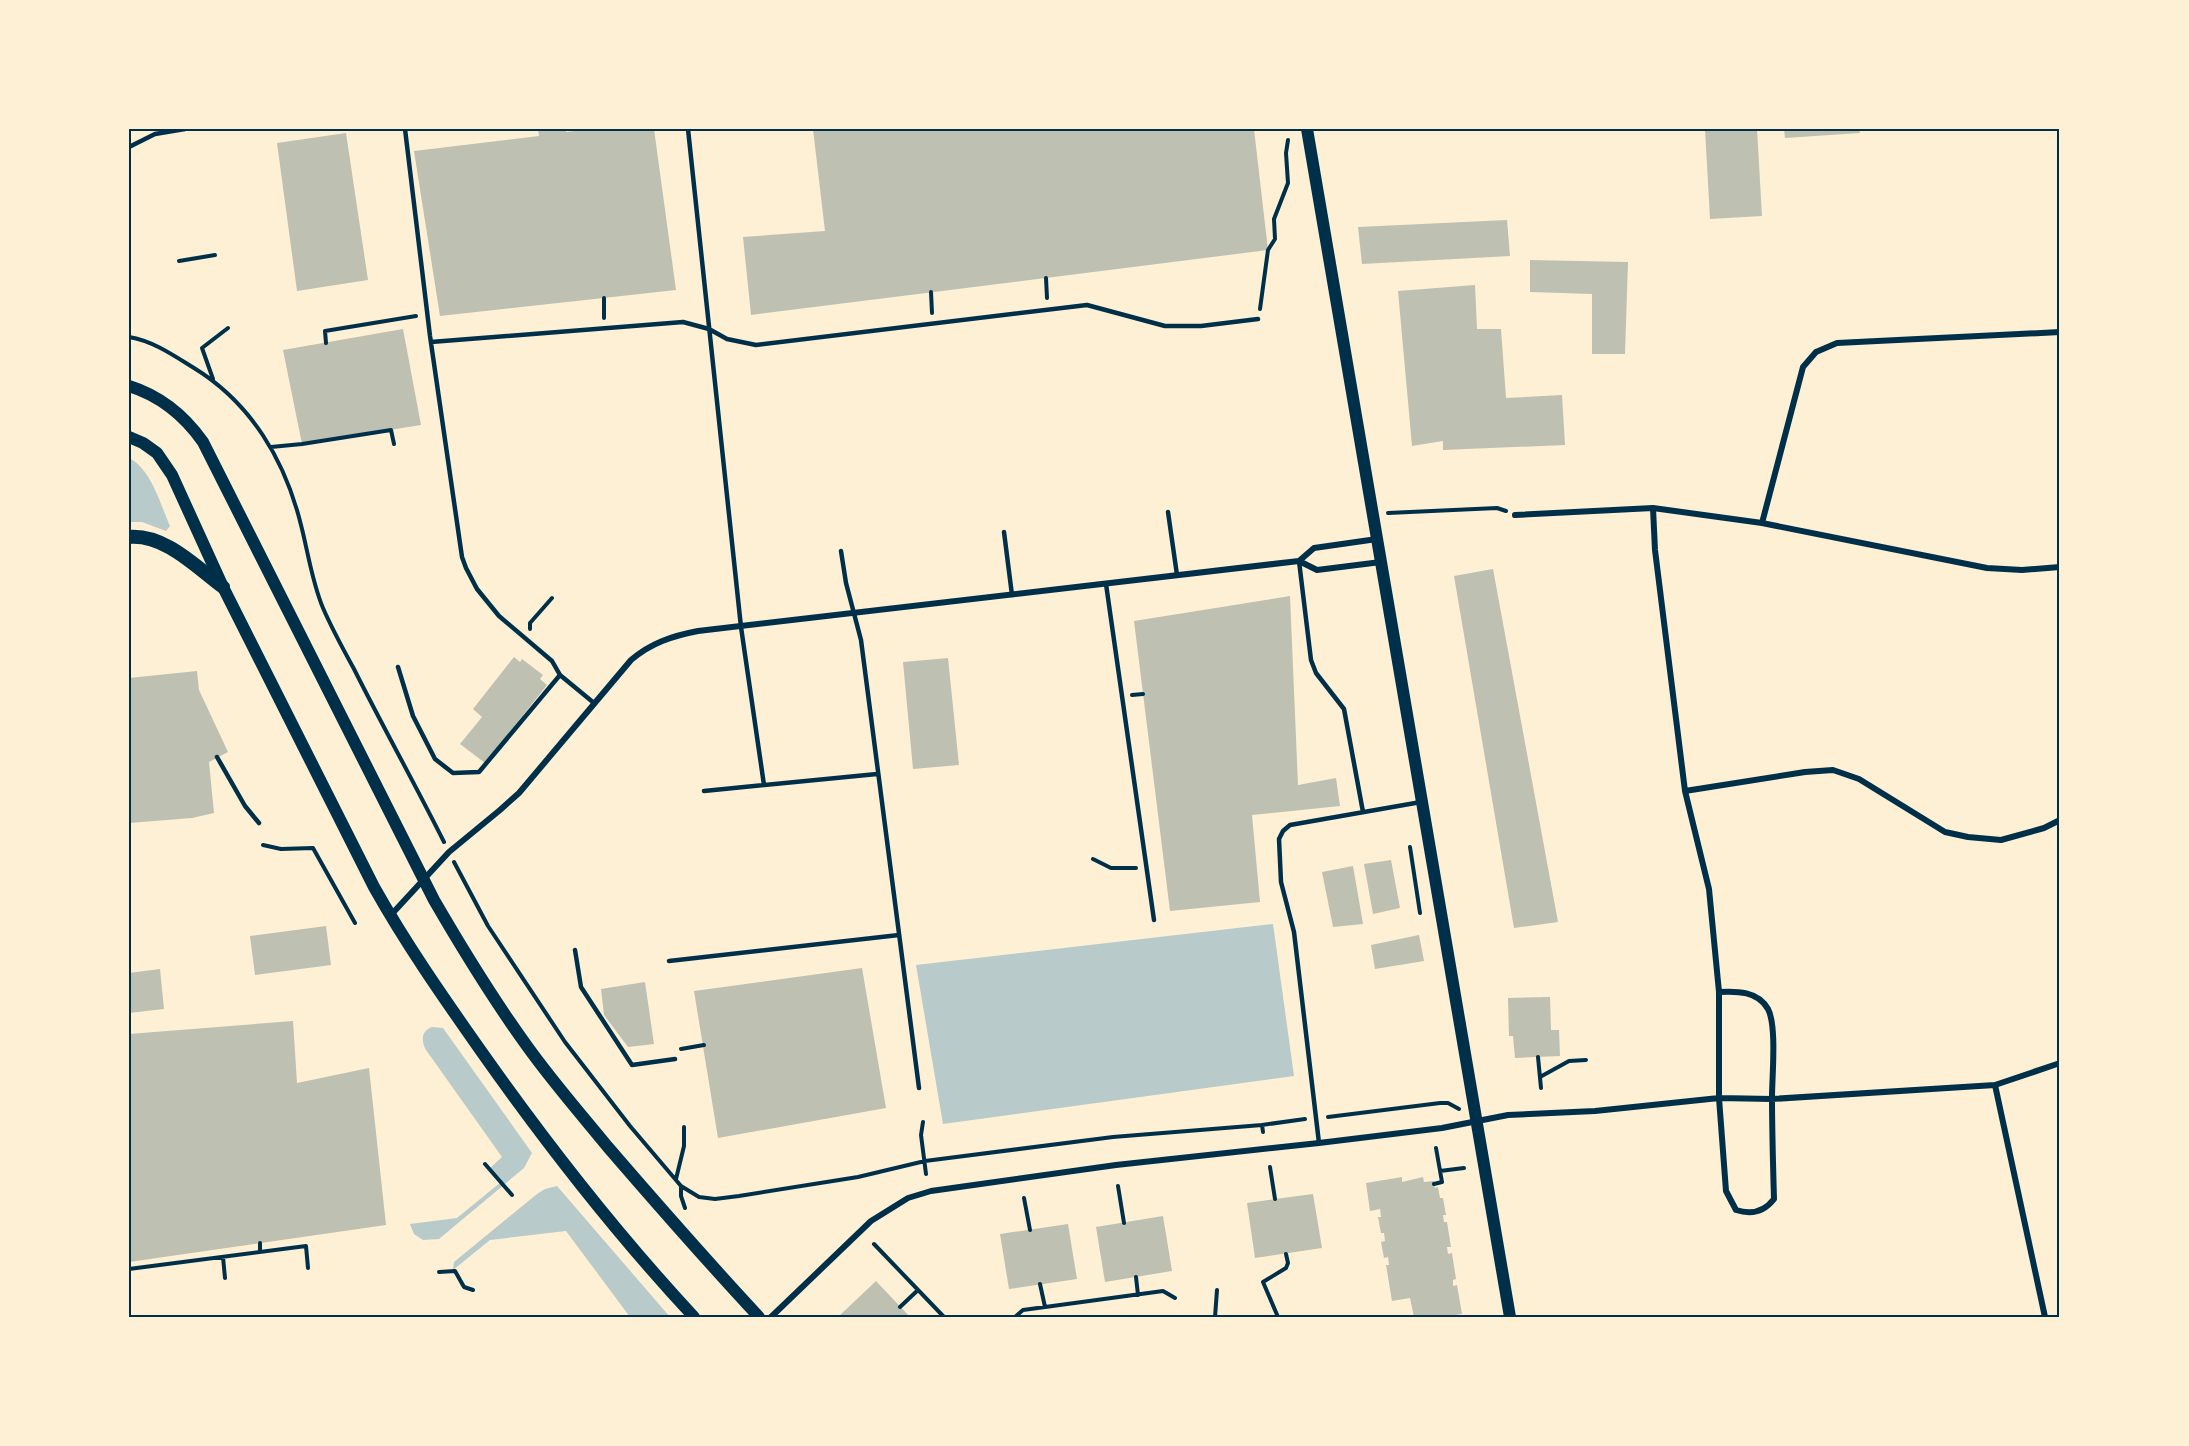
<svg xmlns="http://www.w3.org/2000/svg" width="2189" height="1446" font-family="Signika,sans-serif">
	<rect width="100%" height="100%" fill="#fdf0d5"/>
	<path fill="#b9caca" d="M129,458C152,470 160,504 170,526L166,531L142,522H129Z
		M1273,924L1294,1076L943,1124L916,965Z
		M432,1027L443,1028L532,1153L524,1168L439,1239L423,1240L414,1234L410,1224L457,1218L501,1182L489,1169L502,1157L426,1050C421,1041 421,1031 432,1027Z
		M557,1186L670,1317H630L566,1231L490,1240L453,1270L454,1262L537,1194L545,1189Z"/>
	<path fill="#bec0b2" d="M538,129H566V132L592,129H654L676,290L440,316L414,151L539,136Z
		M813,129H1254L1268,250L751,315L743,237L825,231Z
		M1705,129H1757L1762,216L1710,219Z
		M1784,129H1859L1860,133L1785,138Z
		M346,133L368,280L297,291L277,143Z
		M1507,220L1510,256L1362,264L1358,227Z
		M1530,260L1628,262L1625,354H1592V294L1530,292Z
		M1475,285L1477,329H1501L1506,398L1562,395L1565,445L1443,450V441L1412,446L1398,291Z
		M403,329L421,425L302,444L283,350Z
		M1493,569L1558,922L1514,928L1454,576Z
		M1290,596L1298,785L1336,778L1340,806L1252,815L1260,902L1170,911L1134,621Z
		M514,657L520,662L522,659L543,675L540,679L547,685L485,763L460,744L482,717L473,709Z
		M948,658L959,765L913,769L903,662Z
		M197,671L199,690L228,752L209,762L214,813L192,818L129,823V678Z
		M1391,860L1400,908L1373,914L1364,864Z
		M1353,866L1363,924L1333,927L1322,872Z
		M326,926L331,965L255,975L250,936Z
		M1419,935L1424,961L1375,969L1371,945Z
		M862,968L886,1108L718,1138L694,991Z
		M160,969L164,1009L129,1013V973Z
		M645,982L654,1044L628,1047L604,1015L601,989Z
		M1550,997L1551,1030H1559L1560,1056L1515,1058L1513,1036H1509L1508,998Z
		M293,1021L297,1083L369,1068L386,1225L129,1262V1034Z
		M1402,1177V1182L1423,1177L1424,1182L1434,1181L1435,1188L1438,1187L1440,1198H1443L1446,1215H1443L1444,1222H1447L1451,1247H1447L1448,1254L1452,1253L1456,1279L1453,1280V1286L1457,1285L1462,1314L1441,1317H1414L1410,1298L1392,1301L1386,1265H1389L1388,1257L1384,1258L1381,1242L1385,1241L1384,1233H1381L1378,1217H1381L1380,1209L1370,1211L1366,1183Z
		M1313,1194L1322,1248L1255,1258L1247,1203Z
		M1163,1216L1172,1271L1105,1282L1096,1227Z
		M1068,1224L1077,1279L1009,1289L1000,1234Z
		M876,1281L910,1317H838Z"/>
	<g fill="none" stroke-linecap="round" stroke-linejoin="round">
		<path stroke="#003049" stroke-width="4" d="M179,261L215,255
			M1046,278L1047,298
			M931,292L932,313
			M604,298V318
			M1260,309L1268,250L1275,239L1274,219L1288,183L1286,153L1288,140
			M129,337C153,341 173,355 194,368C251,403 285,460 301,525C308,552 312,582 323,608C332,629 343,649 354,669C383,727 415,784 444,842
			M326,343L325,331L416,316
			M213,379L202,348L228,328
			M271,447L302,444L391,430L394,444
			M1388,513L1497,508L1506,511
			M530,629V623L552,598
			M1132,695L1143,694
			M263,845L281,849L313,848L355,923
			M1410,847L1420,913
			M1093,859L1111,868H1136
			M454,862L488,926L565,1042L630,1126L681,1186L699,1197L715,1199L739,1196L858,1177L925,1161L1113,1137L1262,1125L1305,1119
			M681,1049L704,1045
			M1538,1057L1541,1088
			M1540,1077L1569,1061L1586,1060
			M1328,1117L1440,1103H1448L1459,1109
			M923,1122L921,1135L926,1174
			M1262,1125L1263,1132
			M485,1164L512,1195
			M1270,1167L1275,1199
			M1440,1171L1464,1168
			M676,1179L684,1146V1127
			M1434,1184L1442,1182L1436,1148
			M1118,1186L1124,1223
			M681,1187V1196L685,1208
			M1024,1198L1030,1230
			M260,1243V1252
			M874,1244L944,1317
			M223,1257L225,1278
			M129,1269L306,1246L308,1268
			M439,1272L455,1271L464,1287L473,1290
			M1136,1277L1138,1295
			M1040,1284L1045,1307
			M900,1307L918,1290
			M1015,1317L1023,1310L1163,1291L1175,1298
			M1215,1317L1217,1290
			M1278,1317L1263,1282L1286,1268L1288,1263L1286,1254"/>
		<path stroke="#003049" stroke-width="4.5" d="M405,129L430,336L462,557L466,568L477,589L499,616L552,661L560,675L594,703
			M688,129L741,627L764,785
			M129,147L155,134L185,129
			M431,342L683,322L709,329L727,339L756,345L1087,305L1165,326H1201L1258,319
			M1168,512L1177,575
			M1004,532L1012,595
			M841,551L846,583L861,640L919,1088
			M1299,561L1311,660L1316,673L1344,709L1363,812
			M1106,584L1154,920
			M398,667L413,716L435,759L453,773L479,772L560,675
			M217,757L245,806L259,823
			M704,791L877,774
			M575,950L581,987L632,1065L675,1059
			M669,961L899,935
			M1319,1143L1294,932L1281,882L1279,839L1283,831L1290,825L1421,802"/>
		<path stroke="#003049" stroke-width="6" d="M1653,508L1655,550L1685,791L1709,889L1719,992C1737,991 1758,991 1768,1009C1777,1026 1772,1077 1772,1097C1772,1131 1773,1165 1774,1199C1764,1212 1751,1215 1736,1210L1726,1191L1719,1098V992
			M1515,515L1653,508L1762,523L1987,568L2022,570L2060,567
			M1762,523L1803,367L1816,352L1837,343L2060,332
			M1299,561L1314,548L1377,539
			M1685,791L1805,772L1833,770L1859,779L1945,832L1968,837L2001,840L2044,828L2060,820
			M390,916L449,852L500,810L519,793L631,660C651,643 672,636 698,631L1299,561L1317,570L1381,562
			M1995,1085L2045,1317
			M771,1317L871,1221L908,1198L931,1191L1116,1165L1319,1143L1442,1128L1508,1115L1595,1111L1719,1098L1772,1099L1995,1085L2060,1063"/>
		<path stroke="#003049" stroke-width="12" d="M1307,129L1510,1317
			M129,386C161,396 184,415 203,442L434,900C463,950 493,999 527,1046C552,1081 580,1113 607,1146C657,1204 707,1261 759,1317
			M129,437L143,443L157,453L172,475L223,587L374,887C406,944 443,997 481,1051C548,1146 615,1232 694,1317"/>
		<path stroke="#003049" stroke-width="14" d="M129,537C165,534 196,567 223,587"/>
	</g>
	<rect width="2189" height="1446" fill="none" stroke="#fdf0d5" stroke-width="261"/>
	<rect x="130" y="130" width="1928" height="1186" fill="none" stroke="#003049" stroke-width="2"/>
</svg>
